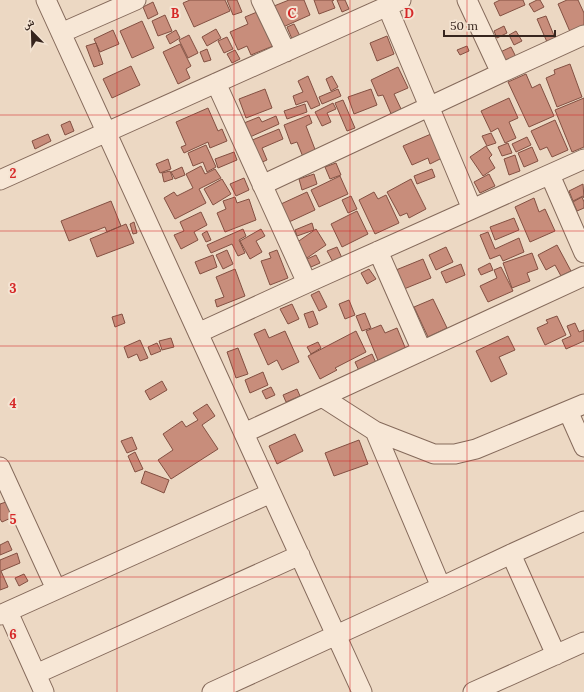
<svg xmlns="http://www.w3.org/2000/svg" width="584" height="692" font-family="Lora,'Noto Naskh Arabic',serif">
	<rect width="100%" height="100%" fill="#ecd8c3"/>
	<path fill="#c88d7b" stroke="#835042" d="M190,0H225L230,11L194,27L183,3Z
		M227,0H237L242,12L233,15Z
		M289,0H304L310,15L283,27L274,6Z
		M314,0H334L332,1L335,8L319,14Z
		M337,0H345L349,9L342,12Z
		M500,0H523L525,5L500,16L494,3Z
		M537,0H540L544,7L534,12L529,4Z
		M567,0H578L584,13V28L571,34L558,4Z
		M153,2L158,14L148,19L143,7Z
		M257,12L273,46L251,55L247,46L238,50L230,32L248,24L245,17Z
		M165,15L172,31L158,36L152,21Z
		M546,16L555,38L547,42L537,19Z
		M142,21L154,48L132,58L120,31Z
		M294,24L300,36L292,39L287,27Z
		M504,26L507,33L497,38L494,31Z
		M216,29L221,38L207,46L202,37Z
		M113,30L119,44L100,52L94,39Z
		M176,30L180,38L170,44L166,36Z
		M516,31L522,41L514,45L509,35Z
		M189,35L198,53L188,58L179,40Z
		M387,36L394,54L377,61L370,43Z
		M227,37L233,49L224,53L218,41Z
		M96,43L103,64L94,67L86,46Z
		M180,44L191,66L186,69L190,78L178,84L163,52Z
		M467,46L469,51L460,55L457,50Z
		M511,47L516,57L498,65L494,55Z
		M207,49L211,60L204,62L200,52Z
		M235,50L240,59L232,63L227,54Z
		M570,64L582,97L557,107L546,78L555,74L554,70Z
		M131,66L140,85L112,98L103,79Z
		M398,67L408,88L394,94L402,111L392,116L383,95L378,96L371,80Z
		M526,74L532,88L540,84L554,116L529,127L508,82Z
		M308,76L320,105L311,109L307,101L296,105L293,96L303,92L298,81Z
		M332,76L338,87L331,91L326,79Z
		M265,89L272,108L246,118L239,99Z
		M338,89L341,96L322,104L319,97Z
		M371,89L377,105L354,114L348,97Z
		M509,98L518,118L509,122L516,138L505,143L498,128L491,132L481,111Z
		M584,98V147L572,152L555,110Z
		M343,100L355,128L347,131L335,103Z
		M333,103L336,109L327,113L331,122L322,126L315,112Z
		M305,104L307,112L287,119L284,111Z
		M208,108L218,131L222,129L227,141L210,148L208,142L184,153L181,147L186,145L176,122Z
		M309,115L312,123L306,126L316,152L303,157L297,142L291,144L284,125Z
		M276,116L279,124L250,137L244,123L259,117L262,122Z
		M555,120L568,150L552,157L547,147L540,150L531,131Z
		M70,121L74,131L65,135L61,125Z
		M279,129L283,139L262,148L267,160L260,163L250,141Z
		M491,133L496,143L487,146L482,136Z
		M48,134L51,141L35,149L32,141Z
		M431,134L442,158L430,164L428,158L412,165L403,146Z
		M527,137L531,145L516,152L512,144Z
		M508,143L512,153L502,156L498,147Z
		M206,145L216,167L207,172L203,162L193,166L188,153Z
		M486,146L492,155L489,158L495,168L483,176L470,157Z
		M532,147L538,161L524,167L518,153Z
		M234,152L237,160L218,168L215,159Z
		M515,155L520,171L509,175L504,159Z
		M168,159L171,169L160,173L156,164Z
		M336,163L341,175L330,179L325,167Z
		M201,166L205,174L215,169L221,178L199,189L206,203L175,219L164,198L174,192L177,196L193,188L186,174Z
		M182,167L185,175L175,179L171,172Z
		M432,169L435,177L417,184L414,176Z
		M170,171L173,179L164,182L162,173Z
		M314,174L317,184L302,190L299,179Z
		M489,174L495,186L480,193L474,182Z
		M340,176L348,194L319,207L311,190Z
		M244,178L249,190L236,196L230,184Z
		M222,179L231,194L213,205L204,189Z
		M411,179L426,209L409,218L407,213L400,216L387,192Z
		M583,184L584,198L583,196L573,201L569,191Z
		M307,192L315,210L289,222L281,204Z
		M374,192L378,199L386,195L399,223L375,234L359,200Z
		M351,196L357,209L348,213L342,200Z
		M235,197L237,203L249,199L256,220L225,232L217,213L226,209L223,201Z
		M582,197L584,202V208L577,211L573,202Z
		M534,198L539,212L545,209L555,231L530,242L515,207Z
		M111,201L121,226L107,232L105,227L69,241L61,221Z
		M357,211L368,234L342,247L331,224Z
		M201,212L207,225L194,232L198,240L181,249L174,235L184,231L180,222Z
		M514,218L519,230L495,240L490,227Z
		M134,222L137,233L133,234L130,224Z
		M312,223L314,230L297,236L295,230Z
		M126,224L134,243L97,257L90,239Z
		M243,229L246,236L239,240L245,253L238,256L232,244L211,253L207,245Z
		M261,229L265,236L256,241L262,252L250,259L240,241Z
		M316,229L326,245L307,258L296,243Z
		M207,231L211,240L206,242L202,234Z
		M488,232L495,249L519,238L524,252L503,261L500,255L490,259L480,235Z
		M557,245L571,271L561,276L555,265L546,270L538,255Z
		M337,247L342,258L333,262L327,251Z
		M446,247L453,262L436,270L429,255Z
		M227,250L233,264L223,269L216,255Z
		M277,250L288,278L270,285L261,261L271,258L269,253Z
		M532,253L538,269L527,273L530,281L512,288L503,263Z
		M213,255L217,267L200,274L195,262Z
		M316,255L320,263L311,267L307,259Z
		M423,259L431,278L404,289L396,270Z
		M490,263L493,270L481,275L478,269Z
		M461,264L465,275L446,283L441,272Z
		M501,267L513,291L488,302L480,286L497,278L494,270Z
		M235,269L245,296L217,307L215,300L224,297L216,277Z
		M369,269L376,279L367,284L361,273Z
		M319,291L327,307L319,311L311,295Z
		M433,299L447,328L428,337L414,307Z
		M349,300L355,315L345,319L339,304Z
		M292,304L299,319L288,324L280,309Z
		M313,311L318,324L309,328L304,314Z
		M365,313L371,328L362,331L356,316Z
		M122,314L125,323L115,327L112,317Z
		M557,316L566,335L545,345L537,328L548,323L546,320Z
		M575,323L579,332L584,330V341L566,349L562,340L571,336L567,326Z
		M381,325L385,333L397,328L407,352L379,363L366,331Z
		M265,329L269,338L285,331L299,362L282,370L277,360L268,365L254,334Z
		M356,331L366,352L335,368L337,370L320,379L308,356Z
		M508,336L515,350L499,357L507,374L491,382L476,351Z
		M171,338L174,347L162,350L159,341Z
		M140,340L148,358L140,361L137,354L128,358L124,347Z
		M318,342L321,348L311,354L307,347Z
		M157,343L161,351L151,355L148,347Z
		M238,348L248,374L236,378L227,352Z
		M372,354L377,365L360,373L355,362Z
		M263,372L268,385L250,393L245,380Z
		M162,381L167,390L150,400L145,391Z
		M271,387L275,395L266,399L262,391Z
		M297,389L300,396L286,402L283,395Z
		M207,404L215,416L202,425L218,449L171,479L158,460L173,450L163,434L182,421L186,427L198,420L193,413Z
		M295,434L303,451L277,464L269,446Z
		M132,437L137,449L127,453L121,441Z
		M359,440L368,464L334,476L325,453Z
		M135,452L143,469L135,472L128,456Z
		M145,471L169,480L164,493L141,483Z
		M6,502L13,517L2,522L0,519V504Z
		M8,541L12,550L0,555V545Z
		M17,553L20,563L1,571L8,587L0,590V560Z
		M24,574L28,581L19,586L15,578Z"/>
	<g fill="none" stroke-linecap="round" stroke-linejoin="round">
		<g stroke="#856a5b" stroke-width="21">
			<path id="minor" d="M46,0L362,692
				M261,0L286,52
				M467,0L501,73
				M387,6L472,209
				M61,33L136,0
				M216,83L307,283
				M550,175L584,253
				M0,180L401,0
				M262,185L501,73L584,35
				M378,251L422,351
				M198,333L307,283L584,159
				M322,397L375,431L434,454H455L476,449L584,404
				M568,411L584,447
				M375,431L441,587
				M244,433L584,276
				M0,467L56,589
				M511,554L556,655
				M8,612L44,692
				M0,615L271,493
				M36,674L300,555
				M212,692L441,587L511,554L584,521
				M473,692L584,642"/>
		</g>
		<use href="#minor" stroke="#f7e7d6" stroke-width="19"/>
	</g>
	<path fill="none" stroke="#d62828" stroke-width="1" stroke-opacity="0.55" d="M117,0V692M234,0V692M350,0V692M467,0V692M0,115H584M0,231H584M0,346H584M0,461H584M0,577H584"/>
	<g font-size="13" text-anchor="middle" font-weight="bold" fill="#d62828" stroke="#f4e4d3" stroke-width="4" stroke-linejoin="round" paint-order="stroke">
		<text x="175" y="18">B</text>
		<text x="292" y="18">C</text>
		<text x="409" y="18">D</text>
		<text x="13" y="178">2</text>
		<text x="13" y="293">3</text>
		<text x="13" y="408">4</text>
		<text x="13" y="524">5</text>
		<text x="13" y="639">6</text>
	</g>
	<g transform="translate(32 32) rotate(337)" stroke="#f4e4d3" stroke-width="3" paint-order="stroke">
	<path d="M0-3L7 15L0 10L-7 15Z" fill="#36251e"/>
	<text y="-6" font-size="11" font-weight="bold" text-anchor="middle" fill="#36251e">ش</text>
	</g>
	<path d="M444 30v6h111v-6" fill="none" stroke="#36251e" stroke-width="2"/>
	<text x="450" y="30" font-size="12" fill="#36251e" stroke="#f4e4d3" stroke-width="3" paint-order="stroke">50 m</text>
</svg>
